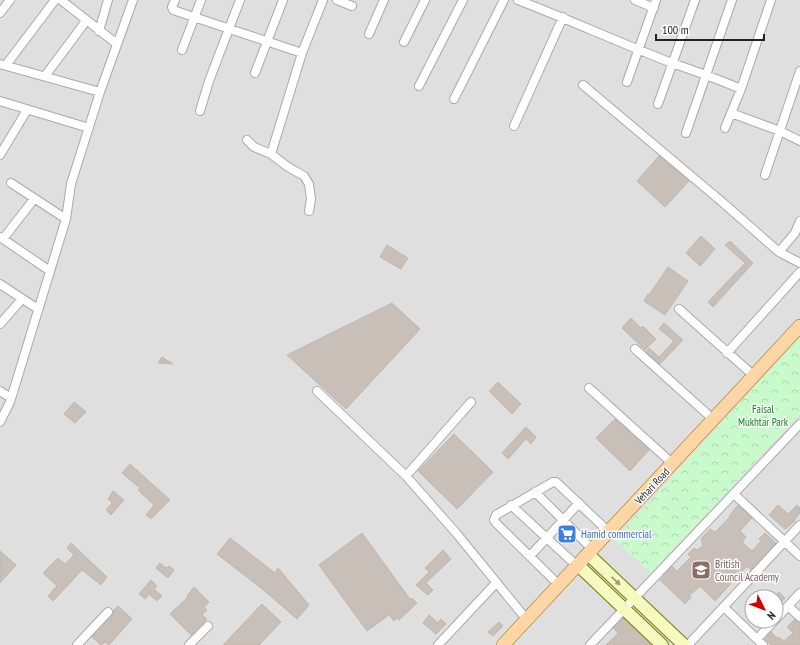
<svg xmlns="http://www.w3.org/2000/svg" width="800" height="645" font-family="'PT Sans Narrow',sans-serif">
	<defs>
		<pattern id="park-crowns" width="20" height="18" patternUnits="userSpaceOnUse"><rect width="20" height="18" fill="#c8facc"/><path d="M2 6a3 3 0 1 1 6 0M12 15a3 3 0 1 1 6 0" fill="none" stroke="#acd6af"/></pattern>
	</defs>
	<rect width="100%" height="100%" fill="#f2efe9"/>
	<path fill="#e0dfdf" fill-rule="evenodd" d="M0,0H800V645H0ZM752,597H776V621H752Z"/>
	<path fill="url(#park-crowns)" d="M800,337V414L651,573L614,540Z"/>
	<path fill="#c7bfb8" stroke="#c4b6ab" d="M659,156L689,181L665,207L637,181Z
		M701,236L715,249L700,266L686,253Z
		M730,241L753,263L713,307L708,302L745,263L725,245Z
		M387,245L408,258L401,269L380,257Z
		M668,267L688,281L665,315L644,301L648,294L649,295Z
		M392,303L420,329L346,409L287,355Z
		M631,318L641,328L643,326L656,339L645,350L622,328Z
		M664,323L683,340L660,364L646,352L649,348L659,357L674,341L659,329Z
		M162,357L173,364L158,363Z
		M498,382L521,404L512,414L489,391Z
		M74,402L86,412L75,423L64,414Z
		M615,419L649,450L630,471L596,438Z
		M526,427L536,437L531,444L526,439L508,459L502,453Z
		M454,434L493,472L457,509L418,471Z
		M130,464L170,500L151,519L146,515L154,505L138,490L140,488L122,473Z
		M113,491L124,500L111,515L106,510L112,503L108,499Z
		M738,505L752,518L740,531L746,537L742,542L752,551L761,541L759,539L765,533L776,543L751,570L747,566L715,601L700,586L689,596L691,597L685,604L660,580L672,566L677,571L691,557L688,554L694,548L697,550L703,546L701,539L710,529L715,532L730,517L729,516Z
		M778,505L788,514L797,505L800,508V513L794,520L795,521L785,529L769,515Z
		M362,533L410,599L412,598L417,603L399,620L397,618L394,621L389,615L367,631L319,565Z
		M230,538L275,573L278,568L309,605L297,619L261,588L217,554Z
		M71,543L107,577L101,585L82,570L53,601L48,596L57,586L43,573L58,558L65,564L74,555L67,548Z
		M443,550L451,559L426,583L433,590L428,595L416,585L429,572L425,568Z
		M0,551L16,565L0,583Z
		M160,563L166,568L169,566L174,570L168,578L156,568Z
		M151,580L157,586L154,589L162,596L157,601L149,594L145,599L139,594Z
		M194,587L209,602L204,607L207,610L202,615L207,619L191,635L170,614L188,597L187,596Z
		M779,592L785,598L776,608V595Z
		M262,604L281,622L259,645H223Z
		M118,606L132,619L109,645L105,642L101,645L92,637L112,616L113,611Z
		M429,615L438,623L441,619L446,624L436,634L423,623Z
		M623,618L651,645H606L618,633L613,628Z
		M795,619L800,622V645H771L765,639L771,632L777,638L778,637L784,641L793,633L787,627Z
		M499,622L503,626L493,636L488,632Z"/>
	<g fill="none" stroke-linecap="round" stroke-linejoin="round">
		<g stroke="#a9a9a9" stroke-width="10">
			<path id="street" d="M61,0L117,44
				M175,0L172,7L173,10L302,53
				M337,0L352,6
				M518,0C570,20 620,43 672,63C695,71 718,79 741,89
				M635,0L654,8
				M0,13L10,0
				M99,31L108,0
				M369,34L384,0
				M404,42L425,0
				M182,50L201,0
				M0,64L100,92
				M6,65L55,0
				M255,73L283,0
				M45,76L86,21
				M627,82L656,0
				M583,85L721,201L779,252L800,263
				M419,86L463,0
				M454,99L504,0
				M0,101L89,128
				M658,104L695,0
				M200,111L209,81L240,0
				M731,113L780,131L800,141
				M514,126L563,17
				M725,128L741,89L771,0
				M686,133L732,0
				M247,140L254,147L271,154L288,167L304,176L309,184L311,199L309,211
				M271,154L302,53L323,0
				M0,155L27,110
				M765,175L800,71
				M11,183L66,219
				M0,237L50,271
				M3,239L34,199
				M779,252L795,233L800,221
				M0,284L38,309
				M679,309L753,375
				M0,324L22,299
				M635,349L714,420
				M727,353L800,272
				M589,388L673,464
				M0,391L11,398
				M317,391L406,476L457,534L527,620
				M0,422L10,402L66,219L71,184L100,92L133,0
				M406,476L471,402
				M535,492L592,549
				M734,494L800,556
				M511,505L577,566
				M530,556L579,503
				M559,585L496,523L494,520L496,515L553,482H556L609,532
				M788,606L800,617
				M724,607L763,645
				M776,619L800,593
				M757,639L774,621
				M77,645L108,612
				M189,645L208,626
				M438,645L496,583
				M590,645L800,424
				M688,645L800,525"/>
		</g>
		<g stroke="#707d05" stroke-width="14">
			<path id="secondary" d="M588,554L684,645
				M578,565L662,645"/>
		</g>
		<g stroke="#a06b00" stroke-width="14">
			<path id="primary" d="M503,645L800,326"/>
		</g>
		<use href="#street" stroke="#fff" stroke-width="8"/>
		<use href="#secondary" stroke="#f7fabf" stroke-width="12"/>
		<use href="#primary" stroke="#fcd6a4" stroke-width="13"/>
	</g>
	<defs><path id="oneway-solid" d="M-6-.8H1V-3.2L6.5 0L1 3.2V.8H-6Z"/></defs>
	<use fill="#979978" href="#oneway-solid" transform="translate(616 581) rotate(43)"/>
	<defs>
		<g id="supermarket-square" transform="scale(1)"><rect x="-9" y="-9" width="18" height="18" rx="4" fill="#3f7fe0" stroke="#fff"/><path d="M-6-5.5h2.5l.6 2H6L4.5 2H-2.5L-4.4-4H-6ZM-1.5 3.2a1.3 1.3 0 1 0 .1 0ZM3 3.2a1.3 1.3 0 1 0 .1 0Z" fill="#fff"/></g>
		<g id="school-square" transform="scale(1)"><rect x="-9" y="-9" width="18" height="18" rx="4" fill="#8d6e63" stroke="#fff"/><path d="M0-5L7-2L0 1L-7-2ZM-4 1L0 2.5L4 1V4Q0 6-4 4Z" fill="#fff"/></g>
	</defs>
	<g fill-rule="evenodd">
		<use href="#supermarket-square" x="567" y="534"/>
		<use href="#school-square" x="701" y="570"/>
	</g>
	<g text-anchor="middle" stroke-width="3" stroke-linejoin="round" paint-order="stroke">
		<g font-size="11" fill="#0c8416" stroke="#fff">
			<text x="763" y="413">Faisal<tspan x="763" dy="13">Mukhtar Park</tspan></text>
		</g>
		<g font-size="11" fill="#222" stroke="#fff">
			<text transform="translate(652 486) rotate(-47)" y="4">Vehari Road</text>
		</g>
		<g font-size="11" fill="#366cbe" stroke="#fff" text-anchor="start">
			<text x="581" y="538">Hamid commercial</text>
		</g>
		<g font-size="11" fill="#785e54" stroke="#fff" text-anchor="start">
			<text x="715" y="568">British<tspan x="715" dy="13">Council Academy</tspan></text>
		</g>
	</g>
	<g transform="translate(764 609) rotate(132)"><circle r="19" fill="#ffffff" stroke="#a7a7a7"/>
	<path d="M0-3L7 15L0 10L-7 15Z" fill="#d40000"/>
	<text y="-6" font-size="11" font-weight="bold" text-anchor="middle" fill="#222222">N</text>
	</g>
	<path d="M656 34v6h108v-6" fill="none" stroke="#222222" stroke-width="2"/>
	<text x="662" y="34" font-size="12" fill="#222222" stroke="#ffffff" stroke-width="3" paint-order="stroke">100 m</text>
</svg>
